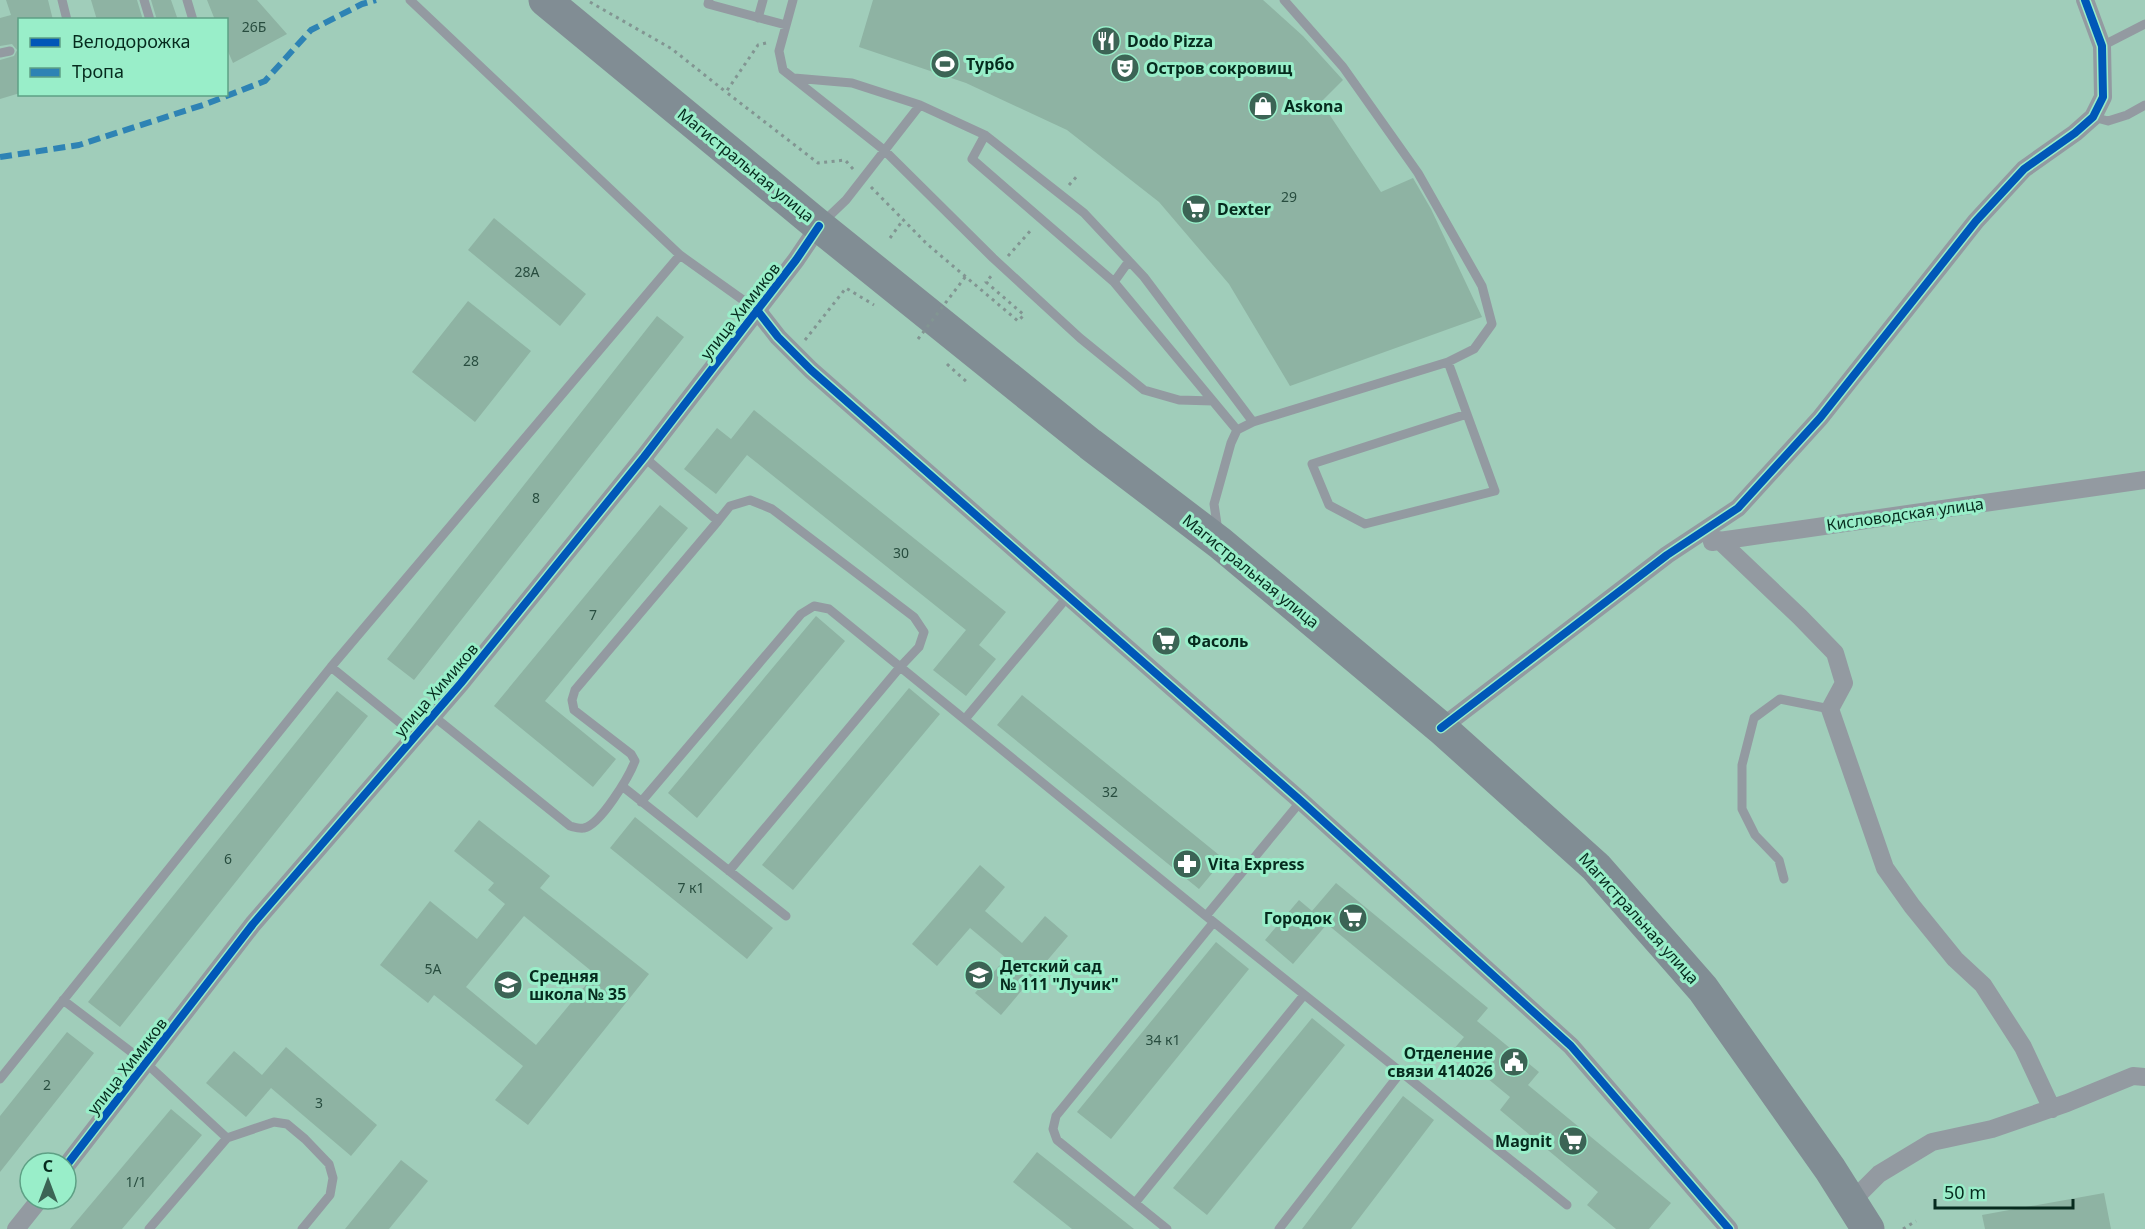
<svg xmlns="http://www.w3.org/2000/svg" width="2145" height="1229" font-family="'Noto Sans',sans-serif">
	<rect width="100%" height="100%" fill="#a0cdba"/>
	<path fill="#8eb3a3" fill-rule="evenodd" d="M6,0H48L53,20H20V93L0,99V60L14,56L17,50L12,44L0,46V18L11,15Z
		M91,0H137L143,20H97Z
		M151,0H171L178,20H157Z
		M207,0H257L287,34L233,63L226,47V20H215Z
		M873,0H1263L1303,36L1343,80L1321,102L1381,192L1413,178L1431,209L1482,317L1290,386L1229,284L1159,202L1067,130L966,83L859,47Z
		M494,218L586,294L560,326L468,250Z
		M468,301L531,351L475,422L412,372Z
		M657,316L684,337L414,680L387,659Z
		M754,410L1006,612L979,645L996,659L966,696L933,670L966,630L747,455L716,494L684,469L717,428L731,439Z
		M660,505L688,528L545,701L616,759L593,787L494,706Z
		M816,616L845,641L697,818L668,793Z
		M909,688L940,714L793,890L762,865Z
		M337,691L368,716L120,1027L88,1002Z
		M1022,695L1224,859L1199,889L997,725Z
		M635,817L773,928L747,959L610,848Z
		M479,820L550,876L540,888L649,974L528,1125L495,1100L523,1066L434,995L428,1003L380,965L430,901L477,939L505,904L488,890L494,883L454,851ZM524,916L595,974L536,1045L466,987Z
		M980,865L1005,887L985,911L1022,943L1045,916L1068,936L1001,1015L975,993L1006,958L970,928L937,966L912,944Z
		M1336,883L1488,1008L1477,1021L1539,1072L1528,1085L1671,1203L1649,1229H1616L1587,1205L1598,1192L1500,1110L1510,1097L1453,1050L1464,1037L1327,924L1293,964L1265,940L1299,900L1312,911Z
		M1216,942L1249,969L1111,1139L1077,1112Z
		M1312,1018L1345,1045L1207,1215L1173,1188Z
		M67,1032L94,1053L0,1172V1116Z
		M286,1047L377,1125L351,1156L271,1088L246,1117L206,1083L234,1051L262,1075Z
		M1403,1096L1434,1120L1351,1229H1302Z
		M171,1109L202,1135L122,1229H70Z
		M1037,1152L1134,1229H1072L1013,1182Z
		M401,1160L428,1181L389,1229H345Z
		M2104,1193L2111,1229H1985L1982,1215Z"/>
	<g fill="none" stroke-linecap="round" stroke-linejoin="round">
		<path stroke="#829592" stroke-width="3" stroke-dasharray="3 4.5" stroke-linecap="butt" d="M590,2L672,49L726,92
			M766,43L758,45L726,92L818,163L845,160L854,170
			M1069,185L1078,175
			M871,187L927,244L1018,321L1024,315L986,282L993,274
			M890,238L903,220
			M1008,256L1032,229
			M805,340L846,288L874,305
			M947,364L968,383
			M1903,1229L1916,1221"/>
		<path stroke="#939aa1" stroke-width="9" d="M62,0L67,20
			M144,0L150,20
			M187,0L193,20
			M410,0L680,255L757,310
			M709,0L708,4L786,25
			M793,0L779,51L783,70L884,150L993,258L1080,338L1144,390L1179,400L1213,401
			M758,18L763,0
			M2102,46L2145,24
			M0,53L10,51
			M794,78L852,83L920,105
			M2093,117L2108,121L2127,115L2145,105
			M985,135L972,159L1114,282L1129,261
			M823,222L846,200L920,105L985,135L1084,213L1144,277L1253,422
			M1114,282L1237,430
			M1448,362L1495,491L1365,524L1329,505L1312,464L1467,414
			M644,457L718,521L730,506L750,500L772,509L914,617L924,632L919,647L901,666L729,871
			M1218,531L1214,504L1231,443L1237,430L1253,422L1448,362L1474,349L1492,324L1482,286L1418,173L1343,67L1284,0
			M331,667L415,735
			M432,715L570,826C574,827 580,829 584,828C600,825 629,777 635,761L631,754L574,710L572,700L575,690L718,521
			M965,719L1069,595
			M622,786L786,916
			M641,802L801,614L814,606L829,609L1206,916L1567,1205
			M1784,879L1779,860L1755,835L1742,809V765L1754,718L1780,699L1830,709
			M1206,916L1301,801
			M63,1000L147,1064L227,1138L149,1229
			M0,1079L331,667L680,255
			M227,1138L274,1122L287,1124L305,1139L329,1164L333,1178L330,1195L302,1229
			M1135,1203L1304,995
			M1167,1229L1057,1140L1053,1129L1056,1116L1213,923
			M1279,1229L1401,1072"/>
		<path stroke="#939aa1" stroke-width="18" d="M757,310L778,337L811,370L1301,801L1571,1046L1729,1229
			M1719,540L1800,617L1835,653L1844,683L1830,709L1885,868L1912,906L1955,959L1983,985L2023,1047L2052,1109
			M1712,542L2145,480
			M1441,728L1667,555L1738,508L1820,418L1976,221L2024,169L2075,133L2093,117L2103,97L2102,46L2085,0
			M66,1166L253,924L461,683L644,457L796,260L819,226
			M1851,1202L1879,1174L1932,1142L1992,1129L2067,1103L2133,1076L2145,1077
			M16,1229L40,1199"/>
		<path stroke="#818d94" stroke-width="33" d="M545,0L819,226L1090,444L1220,543L1441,728L1596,867L1703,989L1830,1169L1868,1229"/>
		<path stroke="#829592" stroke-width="3" stroke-dasharray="3 4.5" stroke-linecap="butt" d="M918,339L966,276"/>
		<path stroke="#2e83b4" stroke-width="6" stroke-dasharray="12 6" stroke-linecap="butt" d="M0,157L79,145L206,104L265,81L311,30L362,4L376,0"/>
		<g stroke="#99eec9" stroke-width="11">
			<path id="cycleway" d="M757,310L778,337L811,370L1301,801L1571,1046L1729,1229
				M1441,728L1667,555L1738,508L1820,418L1976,221L2024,169L2075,133L2093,117L2103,97L2102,46L2085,0
				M66,1166L253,924L461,683L644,457L796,260L819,226"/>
		</g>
		<use href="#cycleway" stroke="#0057b8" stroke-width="8"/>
	</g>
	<defs>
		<g id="restaurant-disc" transform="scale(1.5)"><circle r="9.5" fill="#3c6455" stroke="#99eec9"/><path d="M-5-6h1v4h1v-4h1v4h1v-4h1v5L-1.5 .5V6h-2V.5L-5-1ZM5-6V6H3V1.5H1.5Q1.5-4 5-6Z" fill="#fff"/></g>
		<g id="stadium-disc" transform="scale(1.5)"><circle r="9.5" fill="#3c6455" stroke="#99eec9"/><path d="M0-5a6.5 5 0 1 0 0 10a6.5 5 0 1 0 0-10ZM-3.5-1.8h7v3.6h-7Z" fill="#fff"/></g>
		<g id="theatre-disc" transform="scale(1.5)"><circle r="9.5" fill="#3c6455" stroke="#99eec9"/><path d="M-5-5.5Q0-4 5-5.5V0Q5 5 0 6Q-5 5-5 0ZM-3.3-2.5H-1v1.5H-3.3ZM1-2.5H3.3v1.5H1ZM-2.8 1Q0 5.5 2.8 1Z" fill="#fff"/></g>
		<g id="shop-disc" transform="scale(1.5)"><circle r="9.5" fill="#3c6455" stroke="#99eec9"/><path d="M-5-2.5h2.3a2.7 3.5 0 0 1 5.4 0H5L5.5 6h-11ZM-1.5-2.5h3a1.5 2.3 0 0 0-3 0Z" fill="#fff"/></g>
		<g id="supermarket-disc" transform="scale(1.5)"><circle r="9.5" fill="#3c6455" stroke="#99eec9"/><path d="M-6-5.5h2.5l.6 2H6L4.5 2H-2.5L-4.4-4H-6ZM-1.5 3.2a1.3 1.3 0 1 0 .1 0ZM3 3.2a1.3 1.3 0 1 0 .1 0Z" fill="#fff"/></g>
		<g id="pharmacy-disc" transform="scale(1.5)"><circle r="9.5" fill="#3c6455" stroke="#99eec9"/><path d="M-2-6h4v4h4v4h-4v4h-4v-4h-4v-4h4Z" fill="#fff"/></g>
		<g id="school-disc" transform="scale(1.5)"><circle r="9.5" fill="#3c6455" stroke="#99eec9"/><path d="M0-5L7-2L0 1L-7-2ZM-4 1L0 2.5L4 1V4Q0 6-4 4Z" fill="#fff"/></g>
		<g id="civic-disc" transform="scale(1.5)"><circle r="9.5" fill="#3c6455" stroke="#99eec9"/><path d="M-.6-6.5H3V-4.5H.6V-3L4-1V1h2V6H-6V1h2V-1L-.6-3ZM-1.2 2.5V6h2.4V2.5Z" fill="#fff"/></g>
	</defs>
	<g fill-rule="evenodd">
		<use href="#restaurant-disc" x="1106" y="41"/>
		<use href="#stadium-disc" x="945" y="64"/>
		<use href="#theatre-disc" x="1125" y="68"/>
		<use href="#shop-disc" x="1263" y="106"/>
		<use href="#supermarket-disc" x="1196" y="209"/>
		<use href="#supermarket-disc" x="1166" y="641"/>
		<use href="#pharmacy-disc" x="1187" y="864"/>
		<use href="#supermarket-disc" x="1353" y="918"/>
		<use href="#school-disc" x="979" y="975"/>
		<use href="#school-disc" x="508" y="985"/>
		<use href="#civic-disc" x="1514" y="1062"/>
		<use href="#supermarket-disc" x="1573" y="1141"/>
	</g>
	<g text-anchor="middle" stroke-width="6" stroke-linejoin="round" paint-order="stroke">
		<g font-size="14" fill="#284d3f">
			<text x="254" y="32">26Б</text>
			<text x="1289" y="202">29</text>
			<text x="527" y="277">28А</text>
			<text x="471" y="366">28</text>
			<text x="536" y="503">8</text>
			<text x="901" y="558">30</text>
			<text x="593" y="620">7</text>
			<text x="1110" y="797">32</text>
			<text x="228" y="864">6</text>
			<text x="691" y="893">7 к1</text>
			<text x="433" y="974">5А</text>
			<text x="1163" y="1045">34 к1</text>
			<text x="47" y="1090">2</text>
			<text x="319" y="1108">3</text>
			<text x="136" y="1187">1/1</text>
		</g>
		<g font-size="16" font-weight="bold" fill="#062b1e" stroke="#99eec9" text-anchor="start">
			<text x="1127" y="47">Dodo Pizza</text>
			<text x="966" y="70">Турбо</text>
			<text x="1146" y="74">Остров сокровищ</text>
			<text x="1284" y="112">Askona</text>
			<text x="1217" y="215">Dexter</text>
			<text x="1187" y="647">Фасоль</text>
			<text x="1208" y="870">Vita Express</text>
			<text x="1332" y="924" text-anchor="end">Городок</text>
			<text x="1000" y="972">Детский сад<tspan x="1000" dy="18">№ 111 "Лучик"</tspan></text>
			<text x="529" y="982">Средняя<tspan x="529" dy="18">школа № 35</tspan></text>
			<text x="1493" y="1059" text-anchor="end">Отделение<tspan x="1493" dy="18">связи 414026</tspan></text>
			<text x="1552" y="1147" text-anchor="end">Magnit</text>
		</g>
		<g font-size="16" fill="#062b1e" stroke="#99eec9">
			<text transform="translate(746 165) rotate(39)" y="6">Магистральная улица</text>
			<text transform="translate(740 311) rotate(-52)" y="6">улица Химиков</text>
			<text transform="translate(1905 514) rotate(-8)" y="6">Кисловодская улица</text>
			<text transform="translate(1251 571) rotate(39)" y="6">Магистральная улица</text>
			<text transform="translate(436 690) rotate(-49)" y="6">улица Химиков</text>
			<text transform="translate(1639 918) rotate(48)" y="6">Магистральная улица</text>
			<text transform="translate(127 1066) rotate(-52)" y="6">улица Химиков</text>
		</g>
	</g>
	<rect x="18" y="18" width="210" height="78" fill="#99eec9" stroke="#5ea085" stroke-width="1.5"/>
	<rect x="30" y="38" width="30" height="9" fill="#0057b8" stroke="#5ea085" stroke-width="1.5"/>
	<text x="72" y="48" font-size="18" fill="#062b1e">Велодорожка</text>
	<rect x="30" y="68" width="30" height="9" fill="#2e83b4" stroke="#5ea085" stroke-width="1.5"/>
	<text x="72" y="78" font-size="18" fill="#062b1e">Тропа</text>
	<g transform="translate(48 1181)"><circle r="28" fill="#99eec9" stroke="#5ea085" stroke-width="1.5"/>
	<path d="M0-4.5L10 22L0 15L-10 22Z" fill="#3c6455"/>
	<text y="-9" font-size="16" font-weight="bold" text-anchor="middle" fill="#062b1e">С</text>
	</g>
	<path d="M1935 1199v9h138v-9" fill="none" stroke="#062b1e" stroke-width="3"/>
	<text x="1944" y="1199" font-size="18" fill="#062b1e" stroke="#99eec9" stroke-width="4.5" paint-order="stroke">50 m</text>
</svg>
